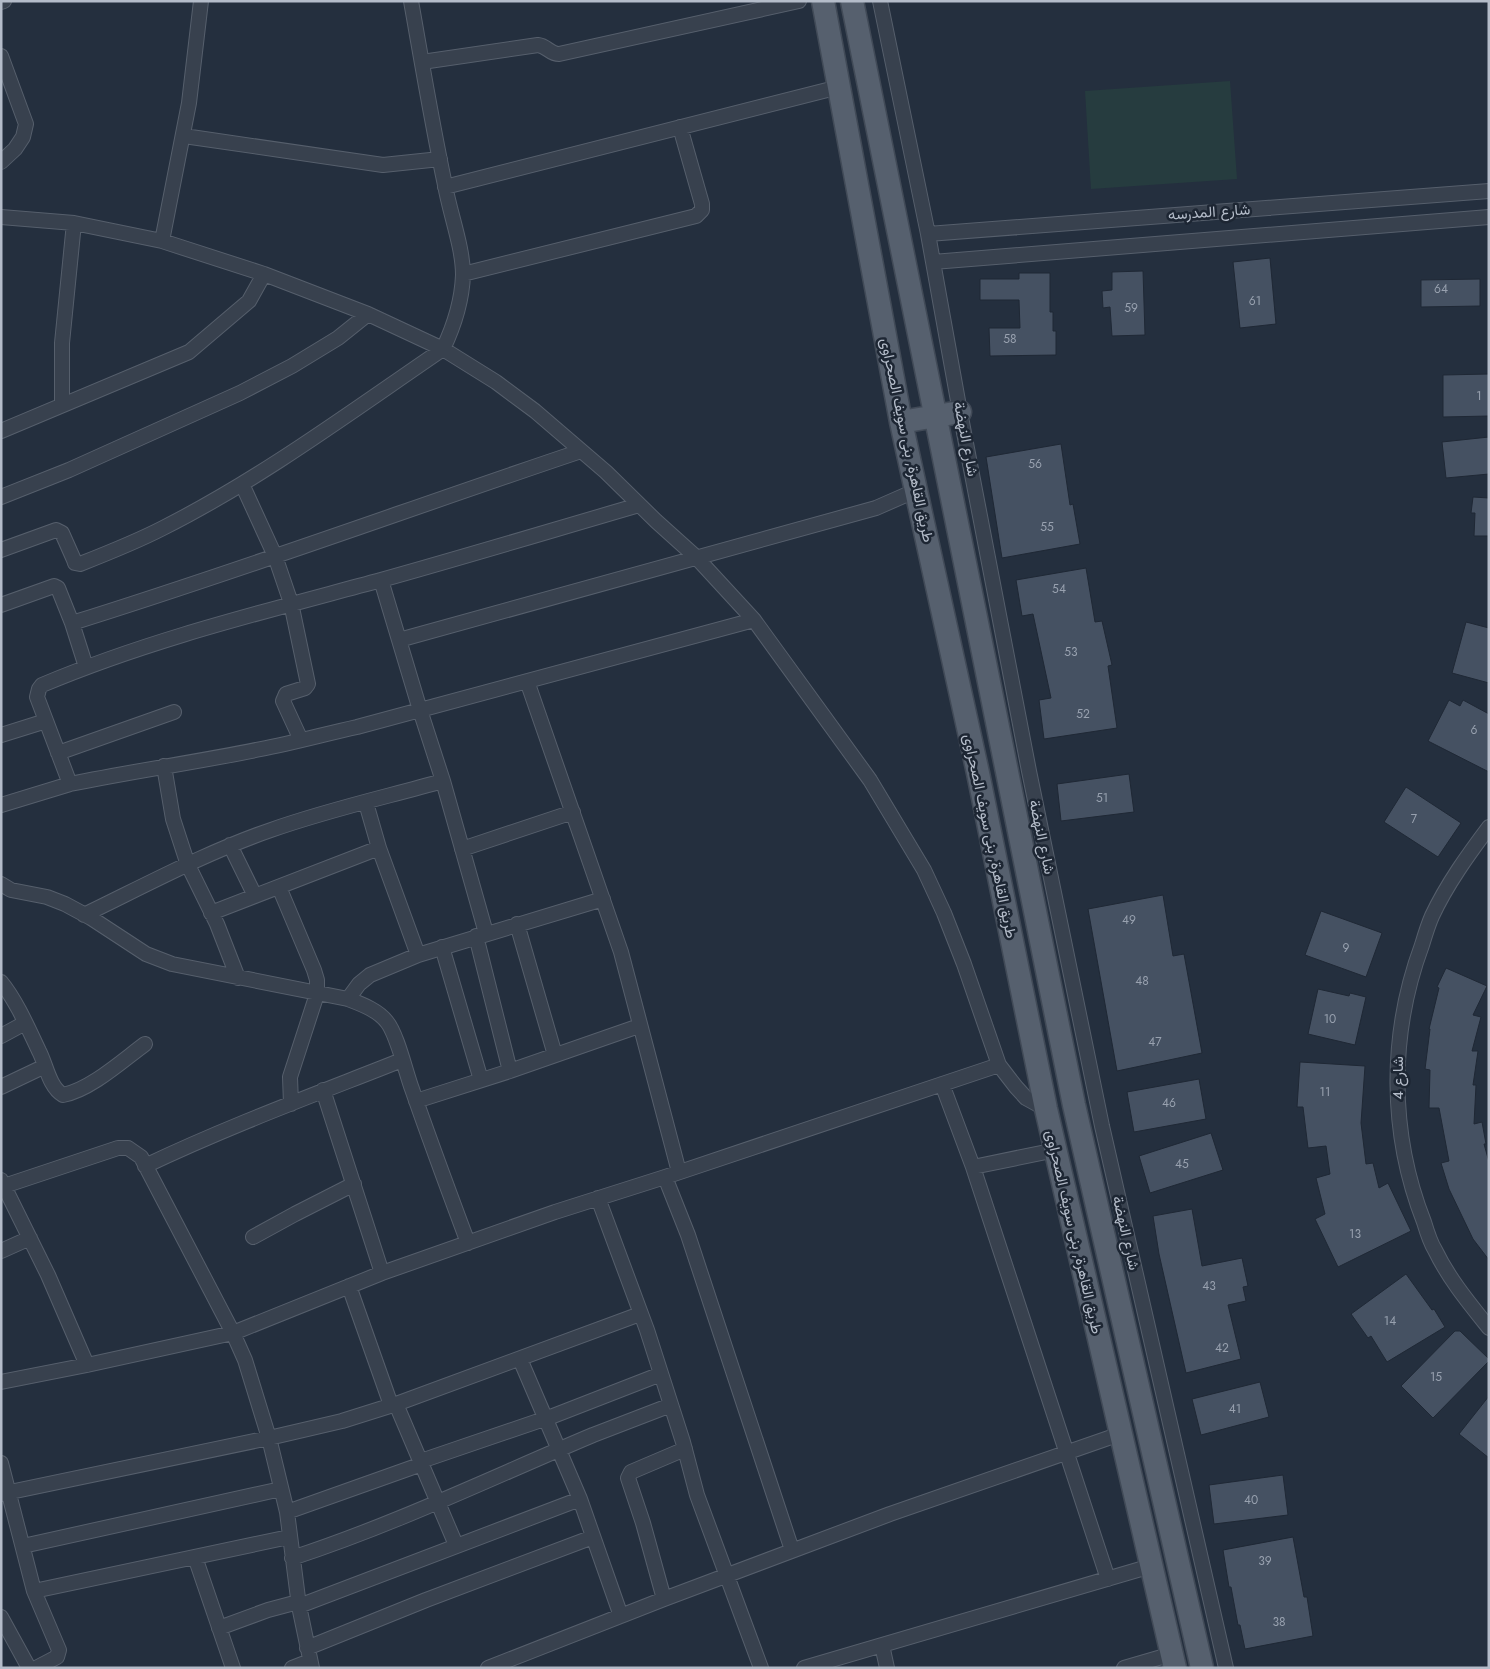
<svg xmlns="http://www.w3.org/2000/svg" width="1490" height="1669" font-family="Jost,Vazirmatn,sans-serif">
	<rect width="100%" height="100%" fill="#242f3e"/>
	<path fill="#263c3f" d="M1230,81L1237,179L1091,189L1085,91Z"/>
	<path fill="#455162" stroke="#1f2835" d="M1270,258L1276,324L1240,328L1233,262Z
		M1143,271L1145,335L1112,336L1110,307L1103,308L1102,291L1112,290V272Z
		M1019,273H1050V312H1053V331H1056V355L990,356L989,328H1020L1019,300H980V279H1019Z
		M1480,279V306L1421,307V280Z
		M1489,374V416L1443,417V375Z
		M1489,437V474L1446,478L1442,442Z
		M1061,444L1070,505L1073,504L1080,544L1002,558L986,457Z
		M1473,497L1489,498V536H1474L1475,513H1471Z
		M1086,568L1095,622L1102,621L1112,665L1108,666L1117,728L1044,739L1039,700L1051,698L1033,614L1022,616L1016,580Z
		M1466,622L1489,628V683L1452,673Z
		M1449,700L1460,706L1463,700L1489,714V772L1428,741Z
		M1129,774L1134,812L1061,821L1057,784Z
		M1406,787L1461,823L1438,857L1384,822Z
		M1163,895L1173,956L1184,954L1202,1053L1117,1071L1088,909Z
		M1321,911L1382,933L1366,977L1305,955Z
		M1446,968L1487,986L1473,1015L1481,1017L1472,1051H1478L1473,1085H1476L1474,1124L1482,1122L1486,1144H1484L1489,1162V1260L1473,1239L1449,1189L1441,1163L1449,1161L1439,1108H1429L1430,1070L1425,1069L1430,1029H1429L1439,988L1437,987Z
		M1318,989L1349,996L1350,993L1366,997L1355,1045L1308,1034Z
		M1300,1062L1365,1066L1361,1123L1366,1164L1373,1163L1379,1188L1388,1183L1411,1231L1338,1267L1315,1219L1325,1214L1316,1178L1330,1174L1326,1146L1308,1148L1303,1107H1297Z
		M1199,1079L1206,1119L1134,1132L1127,1092Z
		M1211,1133L1223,1170L1150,1193L1139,1156Z
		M1192,1209L1202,1266L1242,1258L1248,1286L1243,1287L1246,1301L1228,1305L1241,1359L1186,1373L1159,1254L1153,1216Z
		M1406,1274L1432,1310L1434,1309L1445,1327L1387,1362L1371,1336L1368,1338L1351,1314Z
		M1455,1331H1460L1489,1359V1361L1433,1418L1401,1386Z
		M1260,1382L1269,1417L1201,1435L1192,1399Z
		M1489,1396V1458L1459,1434Z
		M1283,1475L1288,1515L1214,1524L1209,1485Z
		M1293,1537L1304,1597H1307L1313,1636L1245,1649L1240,1625H1238L1231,1587H1229L1223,1550Z"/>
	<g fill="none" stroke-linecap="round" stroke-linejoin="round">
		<g stroke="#565f6c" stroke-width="16">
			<path id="street" d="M880,1L928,234L960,412L1029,771L1102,1126L1226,1668
				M1,2L4,1
				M1,56L26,124L23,137L15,149L1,162
				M422,62L538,45C547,46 550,54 559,54L799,1
				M184,136L383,165L440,159
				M445,187L839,87
				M1,217L74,223L162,241L264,274L368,314L443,349L496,382L535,411L606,472L656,521L696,557L754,620L870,780L924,870L944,913L964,964L999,1065L1016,1087L1026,1098L1046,1109
				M928,234L1489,191
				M162,241L189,103L201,1
				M933,262L1489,217
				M463,274L696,216L702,210V204L680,127
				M62,405V343L74,223
				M1,431L189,352L249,301L264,274
				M242,484L275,556L291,603L308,684L305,688L286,694L283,701L301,740
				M1,497L69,470L240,393L292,366L338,338L368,314
				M1,550L56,530L62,533L74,560L75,563L80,564C108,553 136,542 163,528C262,478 352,411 443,349C454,326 462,301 463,275C463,247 450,214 445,185C432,124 422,63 411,1
				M381,580L420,710L443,781L486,933
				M1,605L54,586L58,588L72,623
				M399,640L876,508L917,490
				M86,667L72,623C243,570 411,508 581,451
				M527,681L621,952L679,1172
				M1,735L46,721
				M58,753L174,712
				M164,766L173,819L188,865L217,924L238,978
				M70,784C134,771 198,762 261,749C293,743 325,734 357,727L754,620
				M366,803L379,848L418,955
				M1,805L70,784L37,697L39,689L42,685C151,639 267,611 381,580C467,556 553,530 639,505
				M1489,827C1468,855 1447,884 1432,916C1428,925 1425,935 1422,945C1389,1034 1389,1133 1424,1222C1427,1232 1430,1242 1435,1250C1449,1279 1469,1303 1489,1328
				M230,845L255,896
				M462,849L573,812
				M1,884L11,890L47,897L65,904L91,918L146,954L172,964L348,999C361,1004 378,1010 387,1022C397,1034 406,1073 412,1089C430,1141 449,1192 468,1243
				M279,887L314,970L317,980V994L290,1077L291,1104
				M211,913L379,848
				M84,915C146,885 207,852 271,830C327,810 386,797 443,781
				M517,924L555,1055
				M476,936L510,1071
				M442,947L481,1080
				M1,982C16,1000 29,1030 39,1051C46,1064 49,1087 63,1095C90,1090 122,1061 145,1044
				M348,999L359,984L370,975L418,955L603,899
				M1,1036L25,1023
				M942,1084L973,1167L1056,1150
				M1,1087L45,1066
				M323,1090L382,1273
				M416,1101L510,1071L639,1026
				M145,1166C229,1126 316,1094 402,1060
				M973,1167L1108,1579
				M665,1177L688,1235L792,1550
				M1,1180L48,1275L87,1365
				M4,1186L118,1148H128L141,1157L233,1333L245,1360L269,1438L287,1512L299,1606L312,1668
				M598,1198L647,1330L683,1442L697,1495L761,1668
				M253,1237L295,1214L354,1184
				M1,1251L30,1238
				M349,1286L391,1405
				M520,1359L580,1499L621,1616
				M1,1382L87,1365L233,1333L382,1273L555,1212L665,1177L999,1065
				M396,1404L456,1545
				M421,1461L553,1416L661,1374
				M1,1463L34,1591L59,1650L57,1657L36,1668
				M1,1494L269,1438L342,1421L396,1404L640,1314
				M287,1512L422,1464
				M23,1546L281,1489
				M195,1557L233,1668
				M292,1558C396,1524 493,1477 593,1435C619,1425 645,1415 671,1405
				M34,1591L289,1537
				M664,1599L643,1523L628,1478L631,1472L685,1449
				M299,1606L580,1499
				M1,1617L29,1668
				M219,1628L268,1610L298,1602
				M882,1645L887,1668
				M307,1648L426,1600L593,1537
				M292,1668L310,1661
				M488,1668L664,1599L890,1514L1120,1434
				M804,1668L1151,1566
				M1124,1668L1172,1654"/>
		</g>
		<g stroke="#414a57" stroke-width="25">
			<path id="primary" d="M823,1L901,422L978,773L1046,1109L1175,1668
				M852,1L1074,1105L1202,1668
				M901,422L960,412"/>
		</g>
		<use href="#street" stroke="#38414e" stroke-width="14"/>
		<use href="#primary" stroke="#56606e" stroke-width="22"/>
	</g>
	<g text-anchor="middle" stroke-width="5" stroke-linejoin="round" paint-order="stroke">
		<g font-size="12" fill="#98a1af">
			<text x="1441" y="293">64</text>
			<text x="1255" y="305">61</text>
			<text x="1131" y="312">59</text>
			<text x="1010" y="343">58</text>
			<text x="1479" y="400">1</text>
			<text x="1035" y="468">56</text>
			<text x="1047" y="531">55</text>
			<text x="1059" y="593">54</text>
			<text x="1071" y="656">53</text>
			<text x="1083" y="718">52</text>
			<text x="1474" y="734">6</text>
			<text x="1102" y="802">51</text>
			<text x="1414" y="823">7</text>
			<text x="1129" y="924">49</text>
			<text x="1346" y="952">9</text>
			<text x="1142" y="985">48</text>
			<text x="1330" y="1023">10</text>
			<text x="1155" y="1046">47</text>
			<text x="1325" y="1096">11</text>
			<text x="1169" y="1107">46</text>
			<text x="1182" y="1168">45</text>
			<text x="1355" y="1238">13</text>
			<text x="1209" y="1290">43</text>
			<text x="1390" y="1325">14</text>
			<text x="1222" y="1352">42</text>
			<text x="1436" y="1381">15</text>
			<text x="1235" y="1413">41</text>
			<text x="1251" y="1504">40</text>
			<text x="1265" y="1565">39</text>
			<text x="1279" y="1626">38</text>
		</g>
		<g font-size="15" fill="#b4bcc9" stroke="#1d2633">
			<text transform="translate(1209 212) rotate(-4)" y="5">شارع المدرسه</text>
			<text transform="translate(966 439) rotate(79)" y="5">شارع النهضة</text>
			<text transform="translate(907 440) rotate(78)" y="5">طريق القاهرة, بنى سويف الصحراوى</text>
			<text transform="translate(990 836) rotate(78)" y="5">طريق القاهرة, بنى سويف الصحراوى</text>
			<text transform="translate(1042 837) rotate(78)" y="5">شارع النهضة</text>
			<text transform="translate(1398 1078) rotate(-90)" y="5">شارع 4</text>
			<text transform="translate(1074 1232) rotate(77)" y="5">طريق القاهرة, بنى سويف الصحراوى</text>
			<text transform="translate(1126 1233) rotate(77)" y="5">شارع النهضة</text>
		</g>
	</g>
	<rect width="1490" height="1669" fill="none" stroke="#b4bcc9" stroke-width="5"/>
</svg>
